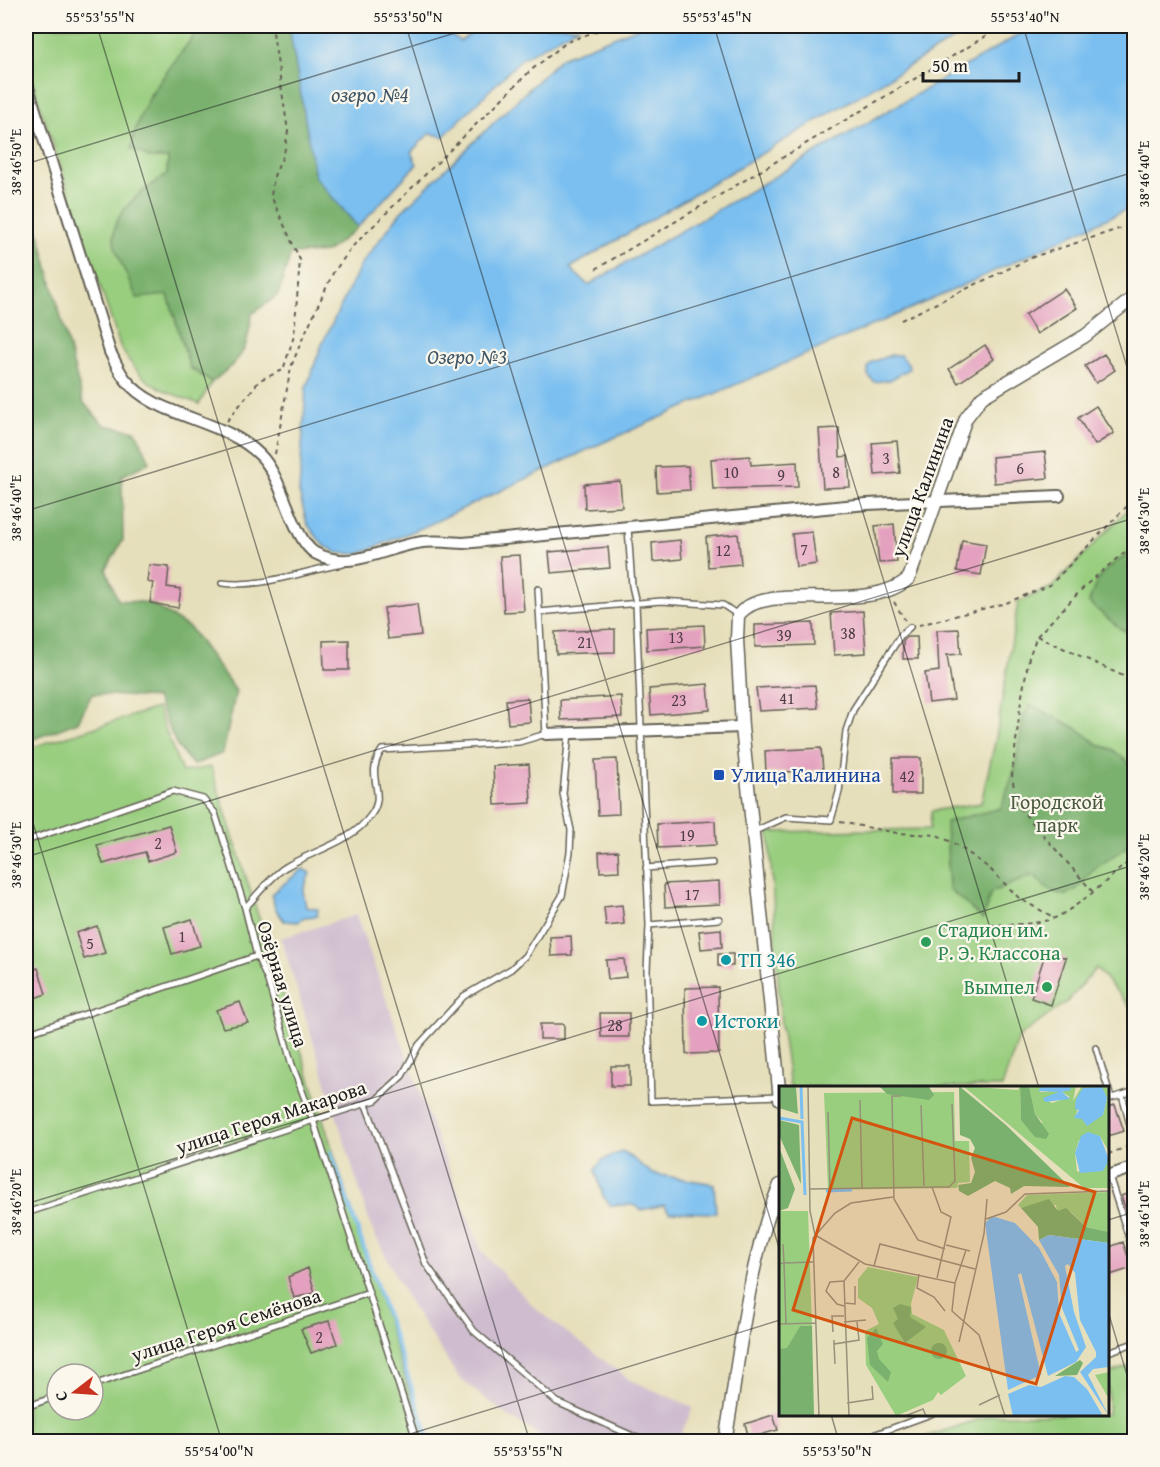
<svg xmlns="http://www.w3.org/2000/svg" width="1160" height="1467" font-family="'Gentium Book Plus',serif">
	<rect width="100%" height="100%" fill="#fbf7ec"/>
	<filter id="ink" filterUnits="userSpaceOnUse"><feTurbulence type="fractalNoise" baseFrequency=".0167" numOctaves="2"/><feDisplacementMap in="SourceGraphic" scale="12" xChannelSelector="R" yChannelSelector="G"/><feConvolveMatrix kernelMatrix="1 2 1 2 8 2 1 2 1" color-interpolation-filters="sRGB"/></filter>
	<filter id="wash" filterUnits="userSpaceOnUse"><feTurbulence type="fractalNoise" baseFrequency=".008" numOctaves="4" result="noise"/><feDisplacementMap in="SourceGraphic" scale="24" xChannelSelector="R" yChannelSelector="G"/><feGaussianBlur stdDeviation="1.35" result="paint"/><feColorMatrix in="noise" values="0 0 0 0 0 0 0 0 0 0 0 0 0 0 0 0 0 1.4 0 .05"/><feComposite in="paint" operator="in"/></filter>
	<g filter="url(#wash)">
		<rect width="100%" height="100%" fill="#e6dfbb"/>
		<path fill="#cfbdcf" d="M356,915L432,1126L482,1252L537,1310L630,1380L693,1407L678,1441H548L505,1414L459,1378L408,1300L371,1227L281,938Z"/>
		<path fill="#99ce7f" stroke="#5a754e" stroke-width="1.5" fill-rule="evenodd" d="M26,26H196L193,37L150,95L168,158L167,174L139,194L116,224L168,295L190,368L212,382L199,404C160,389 141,385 120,346L26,63Z
			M1134,503V1011L1096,968L1068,1001L1019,1037L1002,1087H790L781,1026L769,832L930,829L931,811L981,803L996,738L1018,602L1052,587Z
			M157,708L182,772L211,767L425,1441L26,1442V749ZM57,1374H93V1410H57Z
			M1134,1364V1441H914L991,1415L1108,1414V1374Z"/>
		<path fill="#7ab16e" stroke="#4b6645" stroke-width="1.5" d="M196,26H289L315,177L358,227L327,252L291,254L278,295L252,314C246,354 243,357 212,382L190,368L168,295L137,298C131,283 116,257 114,241C110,211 147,188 167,174L168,158H150L131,149C137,105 167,72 193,37Z
			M26,183L83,402L104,425L136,431L150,462L122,476L123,540L106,569L118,600L150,603L190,628L236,691L223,753L193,765L177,746L156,698L92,694L78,722L26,742Z
			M1134,551V634L1121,629L1089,603C1095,576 1110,564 1134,551Z
			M1031,705L1078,729L1099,745L1112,749L1134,767V831L1125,848L1094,869L1078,888L1067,895C1051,893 1044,887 1034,875L991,892L983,919L949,889L946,822L1001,808L1015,769L1024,715Z"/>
		<path fill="#7abff0" stroke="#4b6e86" stroke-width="1.5" d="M289,26H440L460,41L481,26H579L521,59L443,137L430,133L411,152L417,164L358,227L315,177Z
			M641,26H976L570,268L588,285L1034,26H1134V206L951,291L602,443L426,526L359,554L338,553L323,545L307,524L299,492L306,388L322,344L362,263L401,212L561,58Z
			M891,355H900L908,363L909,369L890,380L874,382L868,375V367L872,362Z
			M303,869L310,873L303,891L306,907L318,909L317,916L304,917L298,922L284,921L275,908L271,894Z
			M623,1151L653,1174L714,1184L716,1213L669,1212L664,1205L642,1210L633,1205H610L603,1196L595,1170L602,1160Z"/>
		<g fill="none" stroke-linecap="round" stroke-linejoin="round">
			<path stroke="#7abff0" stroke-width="4" d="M331,1152L430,1442"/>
		</g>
		<g id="blocks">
			<path fill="#e4a1bf" d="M1064,289L1077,308L1037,334L1025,315Z
				M985,345L994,359L958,383L949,369Z
				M1104,354L1115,370L1096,383L1085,366Z
				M1096,406L1114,433L1095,445L1078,418Z
				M839,428L840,457L848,456L850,487L823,488L819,429Z
				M897,441L900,473L875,475L872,443Z
				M1045,452L1048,478L994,483L992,457Z
				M750,456L751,465L797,462L798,487L713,489L711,459Z
				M688,466L690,490L657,492L656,467Z
				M620,481L622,507L585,509L584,484Z
				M894,524L897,562L879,563L875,526Z
				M812,532L816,564L796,567L792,534Z
				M738,534L741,564L708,567L706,537Z
				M680,540L682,559L653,562L652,543Z
				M962,540L986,544L981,575L957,571Z
				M608,547L610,568L551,573L549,552Z
				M520,555L524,611L504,612L500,556Z
				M149,565L169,567L167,587L181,589L178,608L150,603L153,583L147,582Z
				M417,604L421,635L388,639L384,608Z
				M863,611L866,653L834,655L831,613Z
				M813,623L814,645L755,647V625Z
				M704,625L705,646L647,650L646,628Z
				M615,629V652L556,654L555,632Z
				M959,629L961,654L947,655L954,700L929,703L925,673L939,671L937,630Z
				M906,637H917L918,659H903V642Z
				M349,640V670H324L323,641Z
				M708,684L710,710L651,715L649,689Z
				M815,685L818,708L759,711L756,688Z
				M621,696L622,717L561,720L560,700Z
				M528,698L530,722L508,724L506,700Z
				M821,748L823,770L766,773L765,751Z
				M893,758H921V794H893Z
				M617,759L619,814L598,815L595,760Z
				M529,764L531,803L495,805L493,766Z
				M715,821L716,845L658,848L657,824Z
				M169,825L177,852L148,861L145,852L103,864L97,845Z
				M618,851L619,871L600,872L599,852Z
				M719,881L720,904L665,907L664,884Z
				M622,905L624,924L606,926L604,907Z
				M192,919L200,946L172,954L164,927Z
				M97,926L105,953L84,959L76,933Z
				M721,929L722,947L701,949L699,931Z
				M571,936L572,955L551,956L550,937Z
				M1046,951L1066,958L1051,1005L1031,998Z
				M718,954H733V966H718Z
				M624,959L626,977L608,979L606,960Z
				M38,968L46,994L26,1001V972Z
				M718,987L719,1053L686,1054L685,988Z
				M240,1002L248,1023L223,1028L216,1010Z
				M600,1013H629V1037H601Z
				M540,1024H564V1039H540Z
				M611,1066H630V1086H611Z
				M1115,1105L1124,1131L1107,1136V1107Z
				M1134,1191V1229L1133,1230L1121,1196Z
				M1123,1242L1132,1268L1107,1276V1248Z
				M308,1268L315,1293L294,1298L288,1277Z
				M329,1321L337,1344L311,1353L301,1329Z
				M773,1415L778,1430L749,1438L745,1424Z"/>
		</g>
	</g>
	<g filter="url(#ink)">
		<use href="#blocks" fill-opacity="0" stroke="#636054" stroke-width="1.5"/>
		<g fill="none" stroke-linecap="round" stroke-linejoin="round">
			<g stroke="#636054" stroke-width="8">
				<path id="service" d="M628,528L632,586L636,603L649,925L647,971L651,1101L779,1096
					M222,583C264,588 302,571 343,564
					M539,612L661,601L723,605L738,615
					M753,832L786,817L831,820L839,792L846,731L853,710L901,635L910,627
					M26,841L173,791L203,799L215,813L245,908
					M646,868L712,863
					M649,925L719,919
					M26,1034L257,956
					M1096,1048L1111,1098L1122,1095L1134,1140
					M1122,1095L1134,1091
					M366,1105L426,1264L474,1331L557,1402L646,1442
					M1109,1176L1130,1241L1134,1239
					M26,1213L376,1100L402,1076L419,1045L464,996L511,969L525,956L562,896L570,852L571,830L563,794L569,733
					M1108,1352L1134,1343
					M93,1385L369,1293
					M26,1407L57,1396
					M417,1442L313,1120L292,1065L268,981L257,956L245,908C257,895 270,878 284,868C313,850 350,844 371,815C388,792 363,777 382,750L519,742L546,734L538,589
					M854,1442L931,1414"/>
			</g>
			<g stroke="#636054" stroke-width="14">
				<path id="minor" d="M26,81L110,352C115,361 119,372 126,380C154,417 223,418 260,455C283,477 293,540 315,553C350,572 383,548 417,543C432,540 447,542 463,543L867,504L1059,496
					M546,734L742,727
					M1108,1176L1134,1167"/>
			</g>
			<g stroke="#636054" stroke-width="15">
				<path id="tertiary" d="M780,1099L742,727L737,639L738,616C762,578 867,617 909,578L966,418L982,397L1085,336L1134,297
					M725,1442C739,1362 748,1258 780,1185"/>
			</g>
			<path stroke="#636054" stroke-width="2" stroke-dasharray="4.5 4.5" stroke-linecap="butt" d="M596,269L1003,26
				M901,320L1033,257L1134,224
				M227,421L260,380L283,370L294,336L300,260L271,196L274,176L284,154L288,131L272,26
				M275,454L291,367L301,342L333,273L353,246L530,71L567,42L610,26
				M894,602L905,620
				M919,625L1006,603L1050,585L1134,499
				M1037,636L1134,681
				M840,822L897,833L937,835L959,846L990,869L1020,899L1055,918
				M1093,892L1016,804L1012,774L1021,701L1029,657L1037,636L1087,584L1134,544
				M945,925C972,924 1035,928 1057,917C1085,902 1110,877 1134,857
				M1108,1154L1127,1147"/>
			<use href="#service" stroke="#fff" stroke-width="5"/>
			<use href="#minor" stroke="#fff" stroke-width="10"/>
			<use href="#tertiary" stroke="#fff" stroke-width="12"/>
		</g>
	</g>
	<path fill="none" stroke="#1c1c1c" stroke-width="1.5" stroke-opacity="0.45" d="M97,26L530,1442M406,26L780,1251M714,26L1039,1088M1023,26L1134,390M26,164L478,26M26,511L1134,172M26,800L222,1442M26,857L1134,518M26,1204L1134,865M1108,1220L1134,1212M1108,1311L1134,1399M831,1414L839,1442M384,1442L780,1320"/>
	<rect fill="#1a4fb4" stroke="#fbf7ec" stroke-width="2" x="713" y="769" width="12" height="12" rx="3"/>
	<g fill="#2e9e5b" stroke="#fbf7ec" stroke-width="2">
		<circle cx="926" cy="942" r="6"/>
		<circle cx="1047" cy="987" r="6"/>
	</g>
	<g fill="#0f9aa8" stroke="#fbf7ec" stroke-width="2">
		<circle cx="726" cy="960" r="6"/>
		<circle cx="702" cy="1021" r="6"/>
	</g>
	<g text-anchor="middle" stroke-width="4.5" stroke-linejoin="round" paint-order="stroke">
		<g font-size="16" fill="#4e3d45">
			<text x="886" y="464">3</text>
			<text x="1020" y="474">6</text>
			<text x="731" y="478">10</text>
			<text x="836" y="478">8</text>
			<text x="781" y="481">9</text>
			<text x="804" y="555">7</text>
			<text x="723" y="556">12</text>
			<text x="848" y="639">38</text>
			<text x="784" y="641">39</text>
			<text x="676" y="643">13</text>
			<text x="585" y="648">21</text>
			<text x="787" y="704">41</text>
			<text x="679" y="706">23</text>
			<text x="907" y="782">42</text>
			<text x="687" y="841">19</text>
			<text x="158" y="849">2</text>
			<text x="692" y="900">17</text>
			<text x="182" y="942">1</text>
			<text x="90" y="949">5</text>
			<text x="615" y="1031">28</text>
			<text x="319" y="1343">2</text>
		</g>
		<g font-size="20" fill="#1c1c1c" stroke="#fbf7ec">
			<text transform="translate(922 487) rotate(-70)" y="7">улица Калинина</text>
			<text transform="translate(283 984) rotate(73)" y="7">Озёрная улица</text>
			<text transform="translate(271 1117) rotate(-18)" y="7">улица Героя Макарова</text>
			<text transform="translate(226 1325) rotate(-18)" y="7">улица Героя Семёнова</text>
		</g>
		<g font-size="20" fill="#164399" stroke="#fbf7ec" text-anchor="start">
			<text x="731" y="782">Улица Калинина</text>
		</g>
		<g font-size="20" fill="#485a3f" stroke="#fbf7ec">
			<text x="1057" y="809">Городской<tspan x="1057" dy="23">парк</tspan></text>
		</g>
		<g font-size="20" fill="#27864d" stroke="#fbf7ec" text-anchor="start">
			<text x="938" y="937">Стадион им.<tspan x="938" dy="23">Р. Э. Классона</tspan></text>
			<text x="1035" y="994" text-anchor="end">Вымпел</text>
		</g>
		<g font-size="20" fill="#0d838f" stroke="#fbf7ec" text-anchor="start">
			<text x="738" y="967">ТП 346</text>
			<text x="714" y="1028">Истоки</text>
		</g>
		<g font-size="21" font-style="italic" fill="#3d5566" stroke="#fbf7ec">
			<text x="370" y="102">озеро №4</text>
			<text x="467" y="364">Озеро №3</text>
		</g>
	</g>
	<g transform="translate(779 1086)">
		<rect width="330" height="330" fill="#e6dfbb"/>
		<path d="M184,0L239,4L241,0L242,34L264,37L256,28L250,0H297L294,15L303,0H330V66L321,50L300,54L296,67L298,86L330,74V102H305ZM263,0H290L283,6L291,11L273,17L264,12L276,11L280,5L261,6ZM315,2L328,12L324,29L296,32L304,6ZM175,6L176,55H190L191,96L179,97L178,102L49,104L45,7ZM330,106V146L307,141L292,126L278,125L277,119L242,122L239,119L248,109ZM0,125H29L33,240H21L8,263H0ZM89,181L139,191L132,218L133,228L165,244L187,290L162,309L159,306L154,314L117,330L87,279L86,245L100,238L93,222L79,212V193ZM330,286V313L316,289Z" fill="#99ce7f" fill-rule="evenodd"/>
		<path d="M0,0L17,1L19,28L0,22ZM100,0L150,1L155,9L150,14L108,8ZM180,0L227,39L291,101L245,100L232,108L231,102L216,95L189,110L180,105L179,99L192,97L196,86L192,72L196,62L191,53L181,49ZM241,0H250L256,28L270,48L267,53L256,51L242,34ZM0,34L20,39L22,98L0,49ZM0,61L16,103L9,122L0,125ZM270,113L279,125L287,122L307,141L330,146V157L270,149L260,154L259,141L242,122ZM121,218L132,221L131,231L147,241L126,257L114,237L119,233L114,222ZM21,240H33L35,330H0V263L8,262ZM97,242L104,258L98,265L100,273L112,286L109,296L91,279L88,252ZM152 265a8 8 0 1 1 16 0a8 8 0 1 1-16 0ZM301,274L304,277L298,289L276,290Z" fill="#7ab16e"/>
		<path d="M263,0H291L292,4L283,6L291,13L266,16L264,12L280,6L259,5ZM323,1L328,12L324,29L308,40L303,33L295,32L300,24L296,23L297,13L304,2ZM309,46L321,50L330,74L324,85L301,87L296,67L302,50ZM213,130L236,137L260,162L278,196L280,227L297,266L300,264L283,222L280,189L260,154L270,149L330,157V281L314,283L309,289L330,330L301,286L317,271V266L301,234L296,187L289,178L286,180L295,226L307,261L297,276L269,290L242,187L239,189L262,289L229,304L206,137ZM286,290L295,291L308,303L324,330H234L229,308L250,299L262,301Z" fill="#7abff0"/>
		<path fill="none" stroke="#7abff0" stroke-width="3" d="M22,0L23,33M0,32L23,36L26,109M47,105L73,104"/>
		<path fill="none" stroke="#95917b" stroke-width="1.5" d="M29,0L31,125L36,149L86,178L176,197L173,225L200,249L226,330M122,10H113L115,113L139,154L166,163M81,14L83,102M142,19L145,100M49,26L51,102M153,101H170L176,95L173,18M31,103L153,101L162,126L172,131L158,192M207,133L227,126L246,108L330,105M167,159L191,165M0,178L5,177L4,158M95,180L101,158L196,183M140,188L138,202L155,211L166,225M65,195L51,196L47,205L58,218L65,220M176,197L187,164M65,217L76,218V200M65,236L87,234M7,237L5,177L34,176M0,238L37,237M54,246L53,230H65M55,254V258L80,254L78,236M180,256L205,148L208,113M55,258L56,278M68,317L94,313L93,300M200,319L221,309M40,330L34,152L56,127L72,117L114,111M70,330L65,195L80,176M126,330L144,323L147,330"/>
		<path fill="#d4530e" fill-opacity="0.15" stroke="#d4530e" stroke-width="3" d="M73,32L316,106L257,298L14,224Z"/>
		<rect width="330" height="330" fill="none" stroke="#1c1c1c" stroke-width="3"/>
	</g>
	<rect width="1160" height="1467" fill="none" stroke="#fbf7ec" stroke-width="66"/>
	<g transform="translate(75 1392) rotate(253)"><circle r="28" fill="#fbf7ec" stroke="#a29f99" stroke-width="1.5"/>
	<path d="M0-4.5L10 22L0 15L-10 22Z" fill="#c8321e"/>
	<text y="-9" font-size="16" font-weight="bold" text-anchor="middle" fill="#1c1c1c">С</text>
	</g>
	<path d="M923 72v9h96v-9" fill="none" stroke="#1c1c1c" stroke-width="3"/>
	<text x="932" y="72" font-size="18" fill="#1c1c1c" stroke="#fbf7ec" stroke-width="4.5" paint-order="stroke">50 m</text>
	<rect x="33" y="33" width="1094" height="1401" fill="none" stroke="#1c1c1c" stroke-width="2"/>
	<g font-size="15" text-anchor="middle" fill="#1c1c1c">
		<text x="100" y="22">55°53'55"N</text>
		<text x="408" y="22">55°53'50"N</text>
		<text x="717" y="22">55°53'45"N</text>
		<text x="1025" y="22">55°53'40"N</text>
		<text transform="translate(16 162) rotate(-90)" y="5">38°46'50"E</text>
		<text transform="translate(1144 174) rotate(-90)" y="5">38°46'40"E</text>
		<text transform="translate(16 508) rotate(-90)" y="5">38°46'40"E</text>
		<text transform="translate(1144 521) rotate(-90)" y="5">38°46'30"E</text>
		<text transform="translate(16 855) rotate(-90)" y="5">38°46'30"E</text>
		<text transform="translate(1144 867) rotate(-90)" y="5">38°46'20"E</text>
		<text transform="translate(16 1202) rotate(-90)" y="5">38°46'20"E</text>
		<text transform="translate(1144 1214) rotate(-90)" y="5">38°46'10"E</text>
		<text x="219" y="1456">55°54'00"N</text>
		<text x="528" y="1456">55°53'55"N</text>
		<text x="837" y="1456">55°53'50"N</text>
	</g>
</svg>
